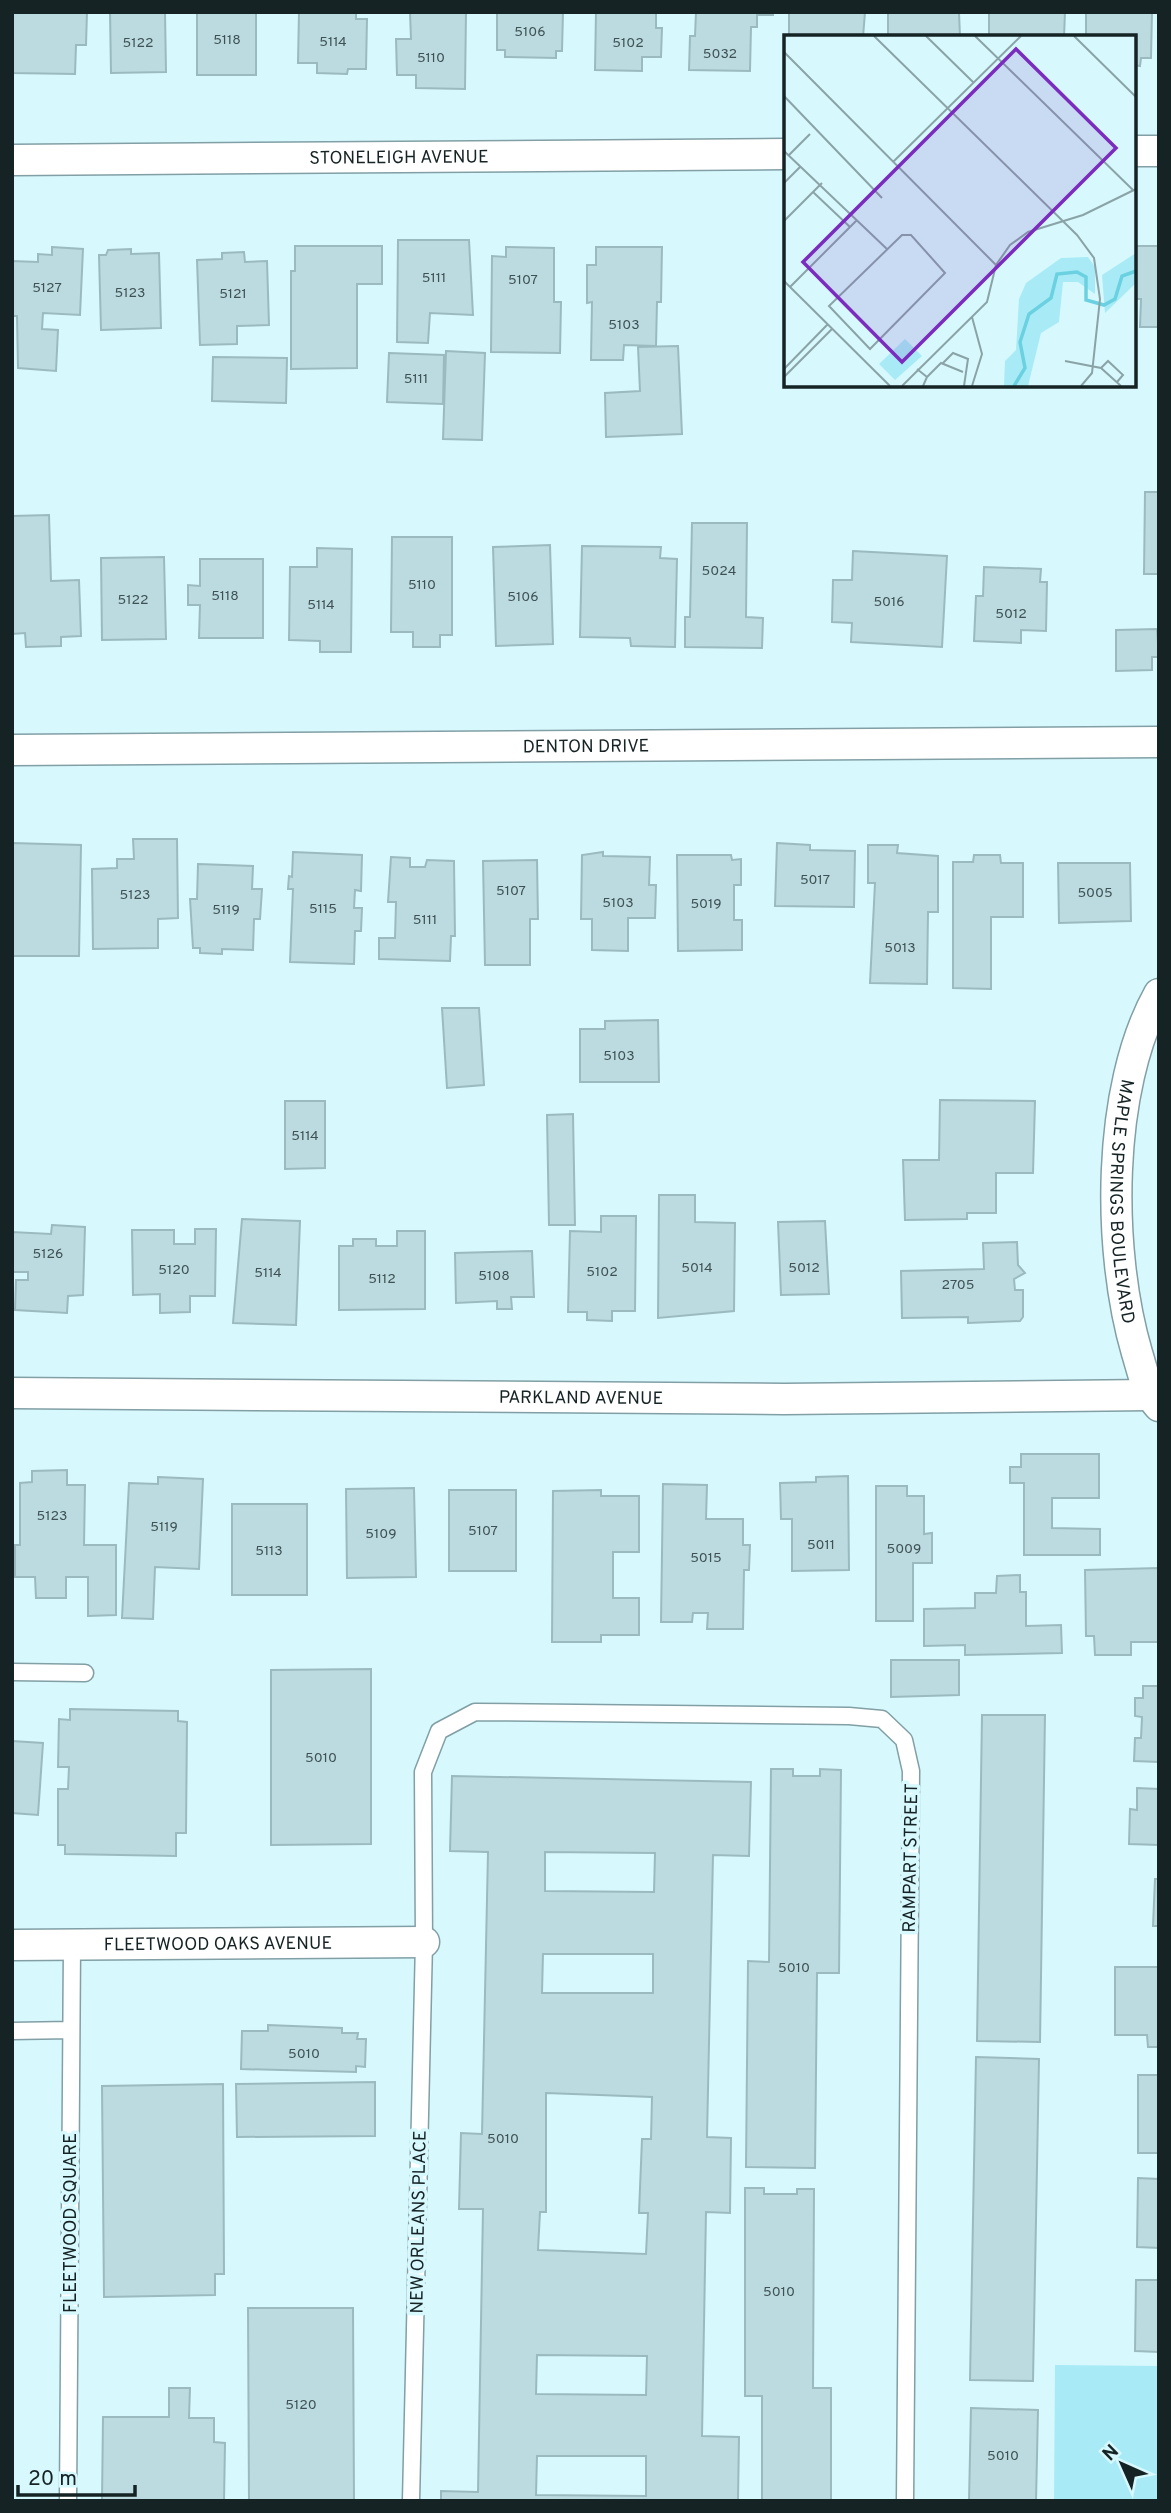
<svg xmlns="http://www.w3.org/2000/svg" width="1171" height="2513" font-family="Overpass,sans-serif">
	<rect width="100%" height="100%" fill="#d7f8fd"/>
	<path fill="#a8ebf7" d="M1055,2365L1159,2366V2501H1054Z"/>
	<path fill="#bbdbe0" stroke="#9bbac0" stroke-width="2" fill-rule="evenodd" d="M12,12H87L86,45H76L75,74L12,73Z
		M110,12H165L166,72L111,73Z
		M197,12H256V75H197Z
		M299,12H356V19H367L366,69H348L347,74L317,73V63H298Z
		M410,12H466L465,89L416,88V75H397L396,39H411Z
		M497,12H563L562,51H556V58L505,57V50H497Z
		M596,12H656V28H662L661,57H642V71L595,70Z
		M696,12H773V15H757V27H751L750,71L689,70L690,36H695Z
		M789,12H865L863,37H789Z
		M888,12H959L960,37H888Z
		M989,12H1065L1064,37H989Z
		M1086,12H1152L1151,58H1141L1140,66L1134,65V37H1086Z
		M398,240H469L473,315L430,313L428,343L397,342Z
		M785,244H786V342H784Z
		M295,246H382V284H357V368L291,369V271H295Z
		M1134,246H1159V327H1140L1141,299H1134Z
		M52,247L83,249L80,315L43,313L42,329L58,330L56,371L18,368L17,316H12V261L38,262V254L52,255Z
		M506,247L554,248V302H561L560,353L491,352L492,256L506,257Z
		M596,247H662L661,302H657L656,346L624,345L623,360H591L592,302L587,303V265H596Z
		M131,249V254L159,253L161,328L101,330L99,255H106L108,250Z
		M244,252L245,262L267,261L269,325L237,326V344L200,345L197,260L222,259V253Z
		M678,346L682,434L606,437L605,393L640,391L638,347Z
		M446,351L485,353L482,440L443,439Z
		M389,353L444,355L443,404L387,402Z
		M213,357L287,358L286,403L212,401Z
		M1145,492H1159V574H1144Z
		M49,515L51,581L79,580L81,636L61,637V646L26,647L25,633L12,634V516Z
		M692,523H747L746,617L763,618L762,648L685,647V617H690Z
		M392,537H452V635H440V647H413V632H391Z
		M550,545L553,644L496,646L493,547Z
		M582,546L661,547L660,558L677,559L675,647L631,646L630,638L580,637Z
		M317,548L352,549L351,652H320V641L289,640L290,567H317Z
		M853,551L947,556L942,647L851,642L852,623L832,622L833,580H852Z
		M164,557L166,639L102,640L101,558Z
		M200,559H263V638H199L200,605H188V585L200,586Z
		M984,567L1041,569L1040,582H1047L1046,631L1021,630V643L974,641L976,596H983Z
		M1157,629L1159,657H1152V670L1116,671V630Z
		M133,839H177L178,918L158,919V948L93,949L92,869L117,868V859H134Z
		M12,843L81,845L79,956H12Z
		M777,843L810,845V850L855,851L854,907L775,906Z
		M868,845H898L897,853L938,856V912H928L927,984L870,983L875,883H868Z
		M293,852L362,855L361,891L355,890L354,908H362L361,931H355L354,964L290,962L293,889H288L289,876L292,877Z
		M603,852V856L650,857L649,885H656L655,918H628V951L592,950V919H581L582,855Z
		M677,855H731L732,860L741,859V885H734V920H742V950L678,951Z
		M974,855H1000L1001,863H1023V917H991V989L953,988V862H973Z
		M391,857L410,858V867H425L427,860L454,861L455,936H451L450,961L379,959V938H395L396,902H388Z
		M537,860L538,919H530V965H485L483,861Z
		M1058,863H1130L1131,921L1059,923Z
		M198,864L253,866L252,889H262L260,919H254L253,950L222,949V954L200,953V948H193L190,899H197Z
		M442,1008H479L484,1085L447,1088Z
		M658,1020L659,1082H580V1029H605V1021Z
		M940,1100L1035,1101L1033,1173H996V1213H967V1219L905,1220L903,1160H939Z
		M285,1101H325V1168L285,1169Z
		M573,1114L575,1225H549L547,1115Z
		M659,1195H695V1222L735,1223L734,1311L658,1318Z
		M601,1216H636L635,1311H612V1321L587,1320V1312H568L570,1231L601,1232Z
		M242,1219L300,1221L296,1325L233,1323Z
		M825,1221L829,1294L781,1295L778,1222Z
		M52,1225L85,1227L83,1295L68,1296L67,1313L15,1310L16,1280H28V1272H12V1232L51,1234Z
		M195,1229H216L215,1296H190V1312L160,1313V1294L133,1295L132,1230H174V1244H195Z
		M397,1231H425V1309L339,1310V1246H353V1239H376V1246H397Z
		M1017,1242L1018,1265L1025,1273L1014,1279L1015,1290H1023V1317L1020,1321L968,1323V1317L902,1318L901,1271L984,1269L983,1243Z
		M532,1251L534,1297H511L512,1309H497V1301L456,1303L455,1253Z
		M1021,1454H1099V1498H1052V1528L1100,1529V1555H1024V1483H1010V1467H1021Z
		M67,1470V1485H85L84,1545H116V1615L88,1616V1577H66V1598H36L35,1577H15V1545H20V1483L32,1482V1471Z
		M848,1476L849,1570L792,1571V1519H781L780,1483L816,1482V1477Z
		M158,1477L203,1479L199,1569L155,1567L153,1619L122,1618L129,1483L158,1484Z
		M663,1484L707,1485L706,1519H743V1545H750L749,1570H744L743,1629H707L708,1613H693L692,1622H661Z
		M876,1486H907V1496H924V1534L932,1533V1563H913V1621H876Z
		M414,1488L416,1577L347,1578L346,1489Z
		M449,1490H516V1571H449Z
		M601,1490V1496H639V1552H613V1598H639V1635H601V1642H552L553,1491Z
		M232,1504H307V1595H232Z
		M1159,1568V1642H1131V1655H1095L1094,1636H1086L1085,1570Z
		M1020,1575V1592H1026V1626L1061,1625L1062,1653L965,1655V1645L924,1646V1609L975,1608V1593H996L997,1576Z
		M891,1660H959V1695L891,1697Z
		M371,1669V1844L271,1845V1670Z
		M1143,1686H1159V1762L1134,1761L1135,1738H1141L1142,1717L1135,1716V1698H1143Z
		M70,1709L178,1711V1721L187,1722L186,1833H176V1856L65,1854V1845H58V1789H68L69,1767H58L59,1719L70,1720Z
		M982,1715H1045L1040,2042L977,2041Z
		M12,1741L43,1743L38,1815L12,1813Z
		M771,1769H793V1776H820V1769L841,1770L839,1973H817L815,2168L746,2167L748,1961L769,1962Z
		M452,1776L751,1782L749,1856L713,1855L707,2137L731,2138L730,2213L706,2212L702,2436L739,2437L738,2501H441V2491L478,2492L483,2209H459L461,2133L482,2134L488,1852L450,1851ZM545,1852L655,1853L654,1892L545,1891ZM543,1954H653V1993H542ZM546,2093L652,2097L651,2139H642L639,2213H648L646,2254L538,2250L540,2212H546ZM537,2355L647,2356L646,2395L536,2394ZM537,2456H646V2496L536,2495Z
		M1137,1788L1159,1789V1845L1129,1844L1130,1809L1137,1810Z
		M1155,1879H1159V1926H1153Z
		M1115,1967H1159V2047H1148L1147,2035H1115Z
		M268,2025L342,2028V2033H358L357,2039H366L365,2067L356,2066V2072L241,2069L242,2031H268Z
		M976,2057L1039,2059L1033,2381L970,2380Z
		M1138,2075H1159V2153H1138Z
		M375,2082V2136L237,2137L236,2084Z
		M223,2084L224,2274H215V2295L104,2297L102,2086Z
		M1138,2178L1159,2179V2248L1137,2247Z
		M745,2188H764V2194H797V2189H814L813,2388H831V2501H762V2396H745Z
		M1136,2280H1159V2352L1135,2351Z
		M248,2308H353L354,2501H249Z
		M169,2388H190L189,2418H214V2442L225,2443L224,2501H102L103,2417H169Z
		M971,2408L1038,2410L1036,2501H969Z"/>
	<g fill="none" stroke-linecap="round" stroke-linejoin="round">
		<g stroke="#819fa5" stroke-width="19">
			<path id="lane" d="M12,1672L85,1673
				M12,2031L71,2030
				M68,2501L72,1946
				M411,2501L424,1942L423,1772L439,1731L475,1712L849,1716L882,1719L904,1740L911,1771L905,2501"/>
		</g>
		<g stroke="#819fa5" stroke-width="33">
			<g id="street">
				<path d="M1134,151H1159"/>
				<path id="s1" d="M12,160L786,154"/>
				<path id="s2" d="M12,750L1159,742"/>
				<path id="s3" d="M1159,994C1106,1089 1107,1251 1137,1353C1143,1372 1146,1391 1159,1406"/>
				<path id="s4" d="M12,1393L784,1399L1150,1395"/>
				<path id="s5" d="M12,1945L424,1942"/>
			</g>
		</g>
		<use href="#lane" stroke="#fff" stroke-width="16"/>
		<use href="#street" stroke="#fff" stroke-width="30"/>
	</g>
	<g text-anchor="middle" stroke-width="7" stroke-linejoin="round" paint-order="stroke">
		<g font-size="14" fill="#3f5154">
			<text x="530" y="36">5106</text>
			<text x="227" y="44">5118</text>
			<text x="333" y="46">5114</text>
			<text x="138" y="47">5122</text>
			<text x="628" y="47">5102</text>
			<text x="720" y="58">5032</text>
			<text x="431" y="62">5110</text>
			<text x="434" y="282">5111</text>
			<text x="523" y="284">5107</text>
			<text x="47" y="292">5127</text>
			<text x="130" y="297">5123</text>
			<text x="233" y="298">5121</text>
			<text x="624" y="329">5103</text>
			<text x="416" y="383">5111</text>
			<text x="719" y="575">5024</text>
			<text x="422" y="589">5110</text>
			<text x="225" y="600">5118</text>
			<text x="523" y="601">5106</text>
			<text x="133" y="604">5122</text>
			<text x="889" y="606">5016</text>
			<text x="321" y="609">5114</text>
			<text x="1011" y="618">5012</text>
			<text x="815" y="884">5017</text>
			<text x="511" y="895">5107</text>
			<text x="1095" y="897">5005</text>
			<text x="135" y="899">5123</text>
			<text x="618" y="907">5103</text>
			<text x="706" y="908">5019</text>
			<text x="323" y="913">5115</text>
			<text x="226" y="914">5119</text>
			<text x="425" y="924">5111</text>
			<text x="900" y="952">5013</text>
			<text x="619" y="1060">5103</text>
			<text x="305" y="1140">5114</text>
			<text x="48" y="1258">5126</text>
			<text x="697" y="1272">5014</text>
			<text x="804" y="1272">5012</text>
			<text x="174" y="1274">5120</text>
			<text x="602" y="1276">5102</text>
			<text x="268" y="1277">5114</text>
			<text x="494" y="1280">5108</text>
			<text x="382" y="1283">5112</text>
			<text x="958" y="1289">2705</text>
			<text x="52" y="1520">5123</text>
			<text x="164" y="1531">5119</text>
			<text x="483" y="1535">5107</text>
			<text x="381" y="1538">5109</text>
			<text x="821" y="1549">5011</text>
			<text x="904" y="1553">5009</text>
			<text x="269" y="1555">5113</text>
			<text x="706" y="1562">5015</text>
			<text x="321" y="1762">5010</text>
			<text x="794" y="1972">5010</text>
			<text x="304" y="2058">5010</text>
			<text x="503" y="2143">5010</text>
			<text x="779" y="2296">5010</text>
			<text x="301" y="2409">5120</text>
			<text x="1003" y="2460">5010</text>
		</g>
		<g font-size="18" fill="#162325" stroke="#d7f8fd">
			<text dy="6" stroke="none"><textPath href="#s1" startOffset="387">STONELEIGH AVENUE</textPath></text>
			<text dy="6" stroke="none"><textPath href="#s2" startOffset="574">DENTON DRIVE</textPath></text>
			<text dy="6" stroke="none"><textPath href="#s3" startOffset="214">MAPLE SPRINGS BOULEVARD</textPath></text>
			<text dy="6" stroke="none"><textPath href="#s4" startOffset="569">PARKLAND AVENUE</textPath></text>
			<text transform="translate(910 1858) rotate(-89)" y="6">RAMPART STREET</text>
			<text dy="6" stroke="none"><textPath href="#s5" startOffset="206">FLEETWOOD OAKS AVENUE</textPath></text>
			<text transform="translate(418 2222) rotate(-89)" y="6">NEW ORLEANS PLACE</text>
			<text transform="translate(70 2223) rotate(-90)" y="6">FLEETWOOD SQUARE</text>
		</g>
	</g>
	<g transform="translate(784 35)">
		<rect width="352" height="352" fill="#d7f8fd"/>
		<path d="M352,218V248L321,278L318,240ZM304,222L311,232V259L294,247H279L275,287L257,298L244,351H220L221,326L232,315L235,264L242,248L277,223ZM121,304L138,321L111,345L95,329Z" fill="#a8ebf7"/>
		<path fill="none" stroke="#6bd1e1" stroke-width="3.5" d="M230,351L241,333L236,307L245,279L267,263L273,239L293,237L302,242V265L320,270L331,264L338,241L352,236"/>
		<path fill="none" stroke="#8aa3a7" stroke-width="2" d="M90,1L293,200L310,223L316,264L308,338L297,351M142,1L190,48M191,1L350,156M290,1L352,62M0,17L212,230M0,61L98,163M0,116L104,215M5,120L26,99M109,127L237,1M0,148L17,131M29,157L66,192M0,186L38,148M118,200H127L161,238L86,314L45,271ZM0,246L106,351M6,252L73,185M188,282L198,319L188,351M281,326L317,333L337,351M159,328L169,318L184,324L180,351M317,333L324,326L339,340L333,347M0,334L43,290M133,334L143,342L139,351M0,342L48,294M143,342L157,328L179,337M118,351L203,267L212,230L226,210L244,197L299,180L352,154"/>
		<path fill="#7b2cbf" fill-opacity="0.15" stroke="#7b2cbf" stroke-width="3.5" d="M232,14L332,113L118,327L19,227Z"/>
		<rect width="352" height="352" fill="none" stroke="#162325" stroke-width="3.5"/>
	</g>
	<rect width="1171" height="2513" fill="none" stroke="#162325" stroke-width="28"/>
	<g transform="translate(1122 2464) rotate(315)" stroke="#d7f8fd" stroke-width="5" paint-order="stroke">
	<path d="M0-5L12 26L0 18L-12 26Z" fill="#162325"/>
	<text y="-10" font-size="19" font-weight="bold" text-anchor="middle" fill="#162325">N</text>
	</g>
	<path d="M18 2485v10h117v-10" fill="none" stroke="#162325" stroke-width="3.5"/>
	<text x="28" y="2485" font-size="21" fill="#162325" stroke="#d7f8fd" stroke-width="5" paint-order="stroke">20 m</text>
</svg>
